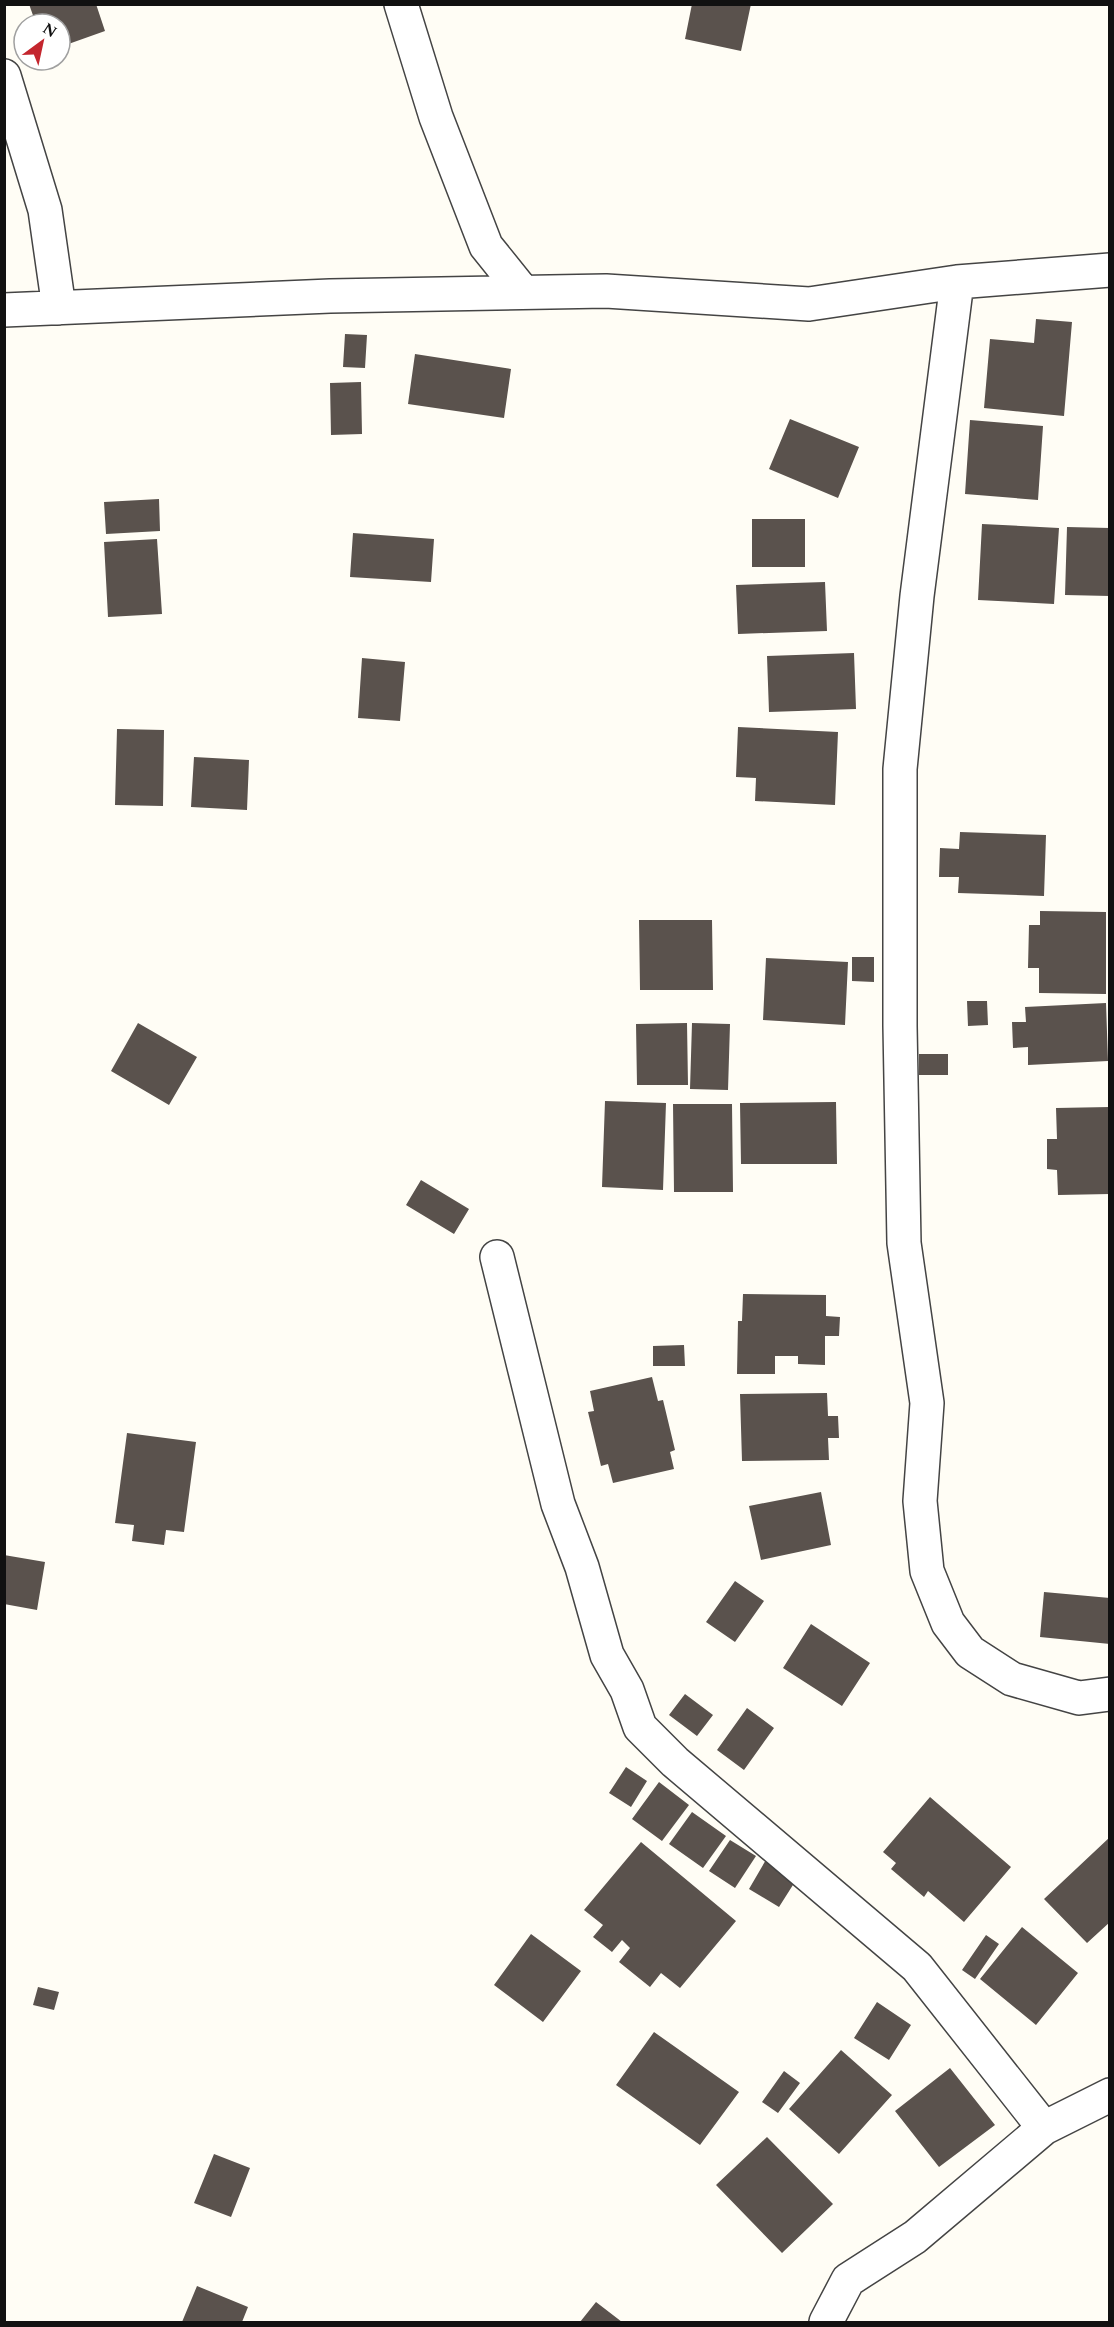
<svg xmlns="http://www.w3.org/2000/svg" width="1114" height="2327" font-family="Spectral,serif">
	<rect width="100%" height="100%" fill="#fffdf5"/>
	<path fill="#5a524d" d="M29,4H96L105,31L60,47V24H36Z
		M692,4H751L741,51L685,39Z
		M1036,319L1072,322L1064,416L984,408L990,339L1034,343Z
		M345,334L367,335L365,368L343,367Z
		M415,354L511,369L504,418L408,404Z
		M361,382L362,434L331,435L330,383Z
		M790,419L859,447L838,498L769,469Z
		M970,420L1043,426L1038,500L965,494Z
		M159,499L160,531L106,534L104,502Z
		M752,519H805V567H752Z
		M982,524L1059,528L1054,604L978,600Z
		M1067,527L1110,528V596L1065,595Z
		M353,533L434,539L431,582L350,577Z
		M157,539L162,614L108,617L104,542Z
		M825,582L827,631L738,634L736,585Z
		M854,653L856,709L769,712L767,656Z
		M362,658L405,662L400,721L358,718Z
		M738,727L838,732L835,805L755,801L756,778L736,777Z
		M117,729L164,730L163,806L115,805Z
		M194,757L249,760L247,810L191,807Z
		M960,832L1046,835L1044,896L958,893L959,877H939L940,848L959,849Z
		M1040,911L1106,912V994L1039,993V968H1028L1029,925H1040Z
		M639,920H712L713,990H640Z
		M852,957H874V982L852,981Z
		M766,958L848,962L845,1025L763,1020Z
		M967,1001H987L988,1025L968,1026Z
		M1106,1003L1108,1061L1028,1065V1047L1013,1048L1012,1022H1026L1025,1007Z
		M138,1023L197,1057L169,1105L111,1071Z
		M687,1023L688,1085H637L636,1024Z
		M692,1023L730,1024L728,1090L690,1089Z
		M919,1054H948V1075H919Z
		M605,1101L666,1103L663,1190L602,1187Z
		M836,1102L837,1164H741L740,1103Z
		M673,1104H732L733,1192H674Z
		M1110,1107V1194L1058,1195L1057,1170L1047,1169V1139H1057L1056,1108Z
		M421,1180L469,1209L454,1234L406,1205Z
		M743,1294L826,1295V1316L840,1317L839,1336H825V1365L798,1364V1356H775V1374H737L738,1321H742Z
		M684,1345L685,1366H653V1346Z
		M652,1377L658,1401L663,1400L675,1450L670,1452L674,1469L613,1483L608,1464L601,1466L588,1412L594,1411L590,1391Z
		M827,1393L828,1416H838L839,1438H828L829,1460L742,1461L740,1394Z
		M127,1433L196,1442L184,1532L166,1530L164,1545L132,1541L134,1525L115,1523Z
		M821,1492L831,1545L761,1560L749,1506Z
		M4,1555L45,1562L37,1610L4,1604Z
		M735,1581L764,1601L735,1642L706,1622Z
		M1044,1592L1110,1598V1644L1040,1637Z
		M811,1624L870,1663L842,1706L783,1668Z
		M685,1694L713,1715L697,1736L669,1715Z
		M747,1708L774,1728L744,1770L717,1750Z
		M626,1767L647,1781L631,1807L609,1793Z
		M659,1782L689,1805L662,1841L632,1819Z
		M930,1797L1011,1867L964,1922L928,1891L924,1897L891,1869L896,1863L883,1852Z
		M692,1812L726,1836L703,1868L669,1844Z
		M1110,1837V1922L1087,1943L1044,1899Z
		M730,1840L756,1856L735,1888L709,1871Z
		M641,1842L736,1921L680,1988L661,1973L650,1987L619,1962L630,1948L622,1940L612,1952L593,1937L603,1925L584,1910Z
		M767,1858L798,1877L779,1907L749,1889Z
		M1022,1927L1078,1973L1036,2025L980,1979Z
		M531,1934L581,1971L543,2022L494,1985Z
		M986,1935L999,1944L975,1979L962,1970Z
		M38,1987L59,1992L54,2010L33,2005Z
		M877,2002L911,2025L889,2060L854,2038Z
		M654,2032L739,2092L700,2145L616,2085Z
		M841,2050L892,2095L839,2154L789,2109Z
		M950,2068L995,2125L939,2167L895,2111Z
		M784,2071L800,2083L778,2113L762,2102Z
		M767,2137L833,2204L782,2253L716,2185Z
		M214,2154L250,2168L231,2217L194,2203Z
		M197,2286L248,2307L242,2322H182Z
		M596,2302L622,2322H580Z"/>
	<g fill="none" stroke-linecap="round" stroke-linejoin="round">
		<g stroke="#444" stroke-width="36">
			<path id="minor" d="M401,4L436,117L486,246L523,292
				M4,76L45,210L59,308
				M957,282L917,596L900,769V1026L904,1243L927,1403L920,1501L927,1571L948,1623L970,1652L1012,1679L1079,1698L1110,1694
				M4,310L330,296L606,291L809,304L957,282L1110,270
				M497,1257L558,1504L582,1567L607,1655L627,1690L640,1727L675,1762L917,1967L1044,2128
				M826,2322L848,2280L915,2237L1044,2128L1110,2095"/>
		</g>
		<use href="#minor" stroke="#fff" stroke-width="33"/>
	</g>
	<rect width="1114" height="2327" fill="none" stroke="#111111" stroke-width="12"/>
	<g transform="translate(42 42) rotate(33)"><circle r="28" fill="#ffffff" stroke="#a0a0a0" stroke-width="1.5"/>
	<path d="M0-4.5L10 22L0 15L-10 22Z" fill="#c4262e"/>
	<text y="-9" font-size="16" font-weight="bold" text-anchor="middle" fill="#111111">N</text>
	</g>
</svg>
